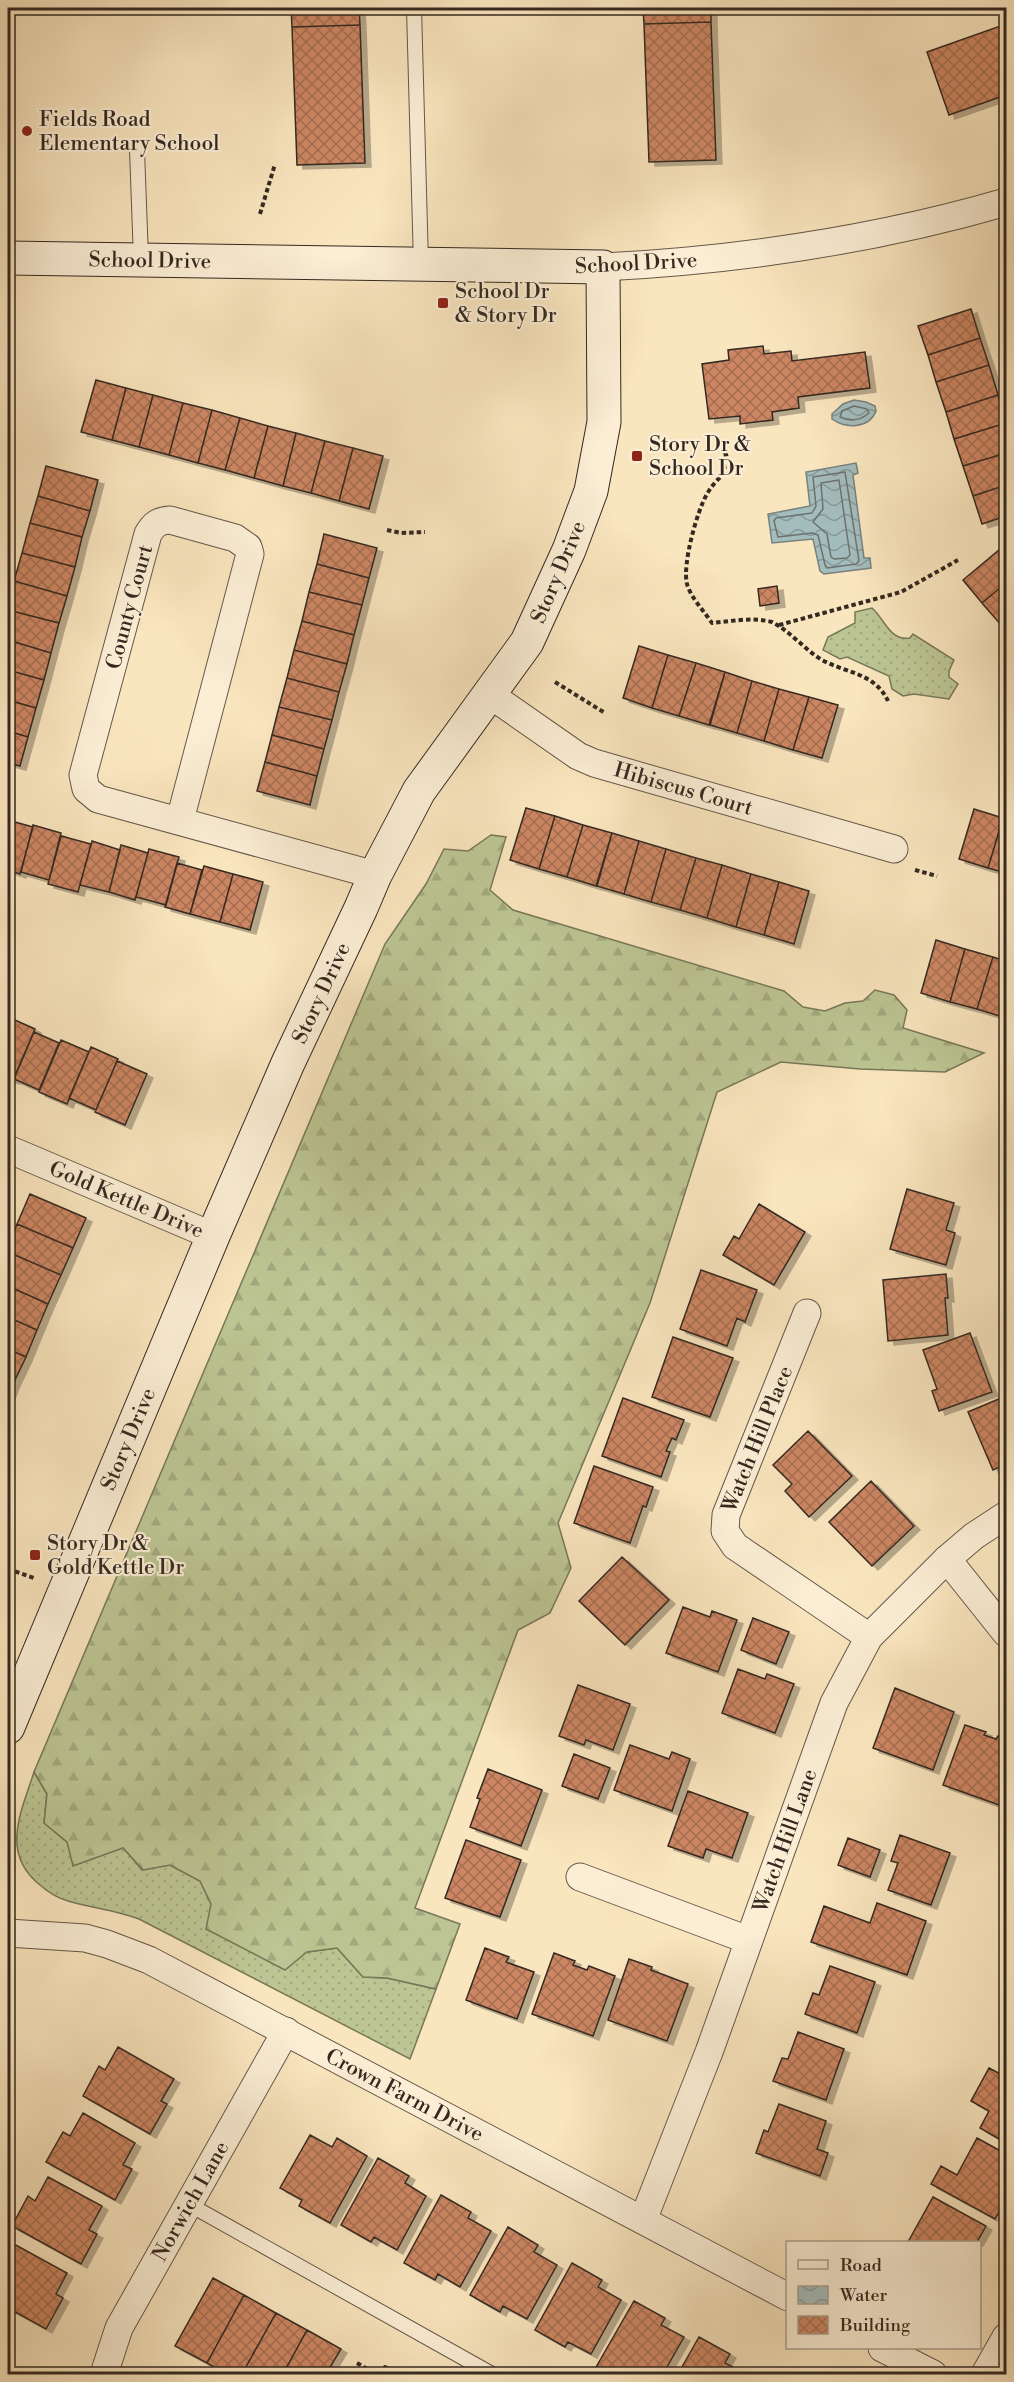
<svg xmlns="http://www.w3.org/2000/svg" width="1014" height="2382" font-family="'Libre Bodoni',serif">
	<defs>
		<pattern id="grass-dots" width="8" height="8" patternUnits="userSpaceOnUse" patternTransform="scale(1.5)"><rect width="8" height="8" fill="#bcc593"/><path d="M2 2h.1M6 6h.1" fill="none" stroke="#a2a97e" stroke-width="1.8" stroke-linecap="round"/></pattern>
		<pattern id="forest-firs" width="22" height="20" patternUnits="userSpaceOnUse" patternTransform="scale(1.5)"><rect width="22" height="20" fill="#bcc593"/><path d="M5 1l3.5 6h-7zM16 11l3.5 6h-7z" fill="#a2a97e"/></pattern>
		<pattern id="water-waves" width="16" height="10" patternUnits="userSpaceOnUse" patternTransform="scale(1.5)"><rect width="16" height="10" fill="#a3bcbc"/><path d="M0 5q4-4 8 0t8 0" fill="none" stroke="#869998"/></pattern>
		<pattern id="building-cross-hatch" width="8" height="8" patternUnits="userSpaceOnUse" patternTransform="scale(1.5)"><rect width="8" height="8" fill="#cc8663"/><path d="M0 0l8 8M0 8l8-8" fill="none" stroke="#a66e51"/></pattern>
		<filter id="shadow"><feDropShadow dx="6" dy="4" stdDeviation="0" flood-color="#0004"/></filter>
	</defs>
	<rect width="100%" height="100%" fill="#f9e5be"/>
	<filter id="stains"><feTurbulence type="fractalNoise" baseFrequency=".00333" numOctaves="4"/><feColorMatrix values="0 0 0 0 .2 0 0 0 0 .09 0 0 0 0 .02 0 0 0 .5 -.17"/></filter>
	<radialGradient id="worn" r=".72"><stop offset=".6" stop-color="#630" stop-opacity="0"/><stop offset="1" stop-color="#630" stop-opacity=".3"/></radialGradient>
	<path fill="url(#grass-dots)" stroke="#78775a" stroke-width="1.5" d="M814,8H868L855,13Z
		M872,608C885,619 889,641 910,638L913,634L954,660L949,671V677L958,684L949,699L914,694L903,696L892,689L889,676L847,657L840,659L823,650L828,637L855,623V612Z
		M34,1772L47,1794L44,1823L67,1842L123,1847L142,1870L170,1865L200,1881L211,1904L307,1952L337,1948L363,1977L387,1978L436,1989L410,2059L139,1919C116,1910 92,1908 68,1901C57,1898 48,1892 40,1885C0,1853 21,1813 34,1772Z"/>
	<path fill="url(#forest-firs)" stroke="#78775a" stroke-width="1.5" d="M491,835L506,837L490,890L513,910L784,991L803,1007L825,1011L845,1003L863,1001L875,990L894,995L907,1010L903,1028L984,1053L945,1072L860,1069L781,1062L717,1092L650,1303L558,1523L571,1568L550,1613L518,1630L415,1908L460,1924L436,1989L387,1978L363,1977L337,1948L307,1952L285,1970L206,1929L211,1904L200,1881L170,1865L143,1870L123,1848L73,1866L67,1842L44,1823L47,1794L34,1772L385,944L426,884L444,849L468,851Z"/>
	<path fill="url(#water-waves)" stroke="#77817e" stroke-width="1.5" d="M854,400L866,402L875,406L876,411C869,429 846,429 832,419V414L843,404Z
		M856,463L858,473L853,475L864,558H870L871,568L824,574L820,571L813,539L772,543L768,514L810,506L806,472Z"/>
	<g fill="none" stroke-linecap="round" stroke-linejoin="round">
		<path stroke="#6c726e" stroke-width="1.5" d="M854,406L867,409L869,413C861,420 851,422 840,417L842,411Z
			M845,472L859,561L856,564L827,568L825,565L818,535L812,533L778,537L774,521L776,518L812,513L816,506L813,477Z
			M839,480L850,555L847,558L834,559L831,557L827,534L813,522L823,509L821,483Z"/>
	</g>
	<path fill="url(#building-cross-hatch)" stroke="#342920" stroke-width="1.5" filter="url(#shadow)" d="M291,8H359L360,25L292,27Z
		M643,8H711V22L644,24Z
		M711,22L716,160L649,162L644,24Z
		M1006,24V95L949,115L927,52Z
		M360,25L365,163L297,165L292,27Z
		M971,309L980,338L928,355L918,326Z
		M980,338L989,365L936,382L928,355Z
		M763,346L764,354L791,351L792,361L865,352L870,388L798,397L799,408L772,412L773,420L740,424V416L709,419L702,364L729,360L728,350Z
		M989,365L998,395L946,412L936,382Z
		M96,380L126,388L112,440L81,432Z
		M126,388L153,395L139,447L112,440Z
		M153,395L183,403L169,455L139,447Z
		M998,395L1006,423L954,439L946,412Z
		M183,403L212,410L198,463L169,455Z
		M212,410L240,418L225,470L198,463Z
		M240,418L268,426L254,478L225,470Z
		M1006,423V453L963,466L954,439Z
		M268,426L296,433L283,486L254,478Z
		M296,433L325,441L311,493L283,486Z
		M325,441L353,448L339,501L311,493Z
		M353,448L383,456L369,509L339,501Z
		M1006,453V485L973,496L963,466Z
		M46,466L98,480L90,511L38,496Z
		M1006,485V516L982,524L973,496Z
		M38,496L90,511L82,537L30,523Z
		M30,523L82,537L75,567L22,553Z
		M324,534L377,548L369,578L317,564Z
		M1005,545L1006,547V583L982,603L963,580Z
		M22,553L75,567L67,596L14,581Z
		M317,564L369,578L362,605L309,592Z
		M14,581L67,596L59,623L8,610Z
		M1006,583V620L1001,625L982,603Z
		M777,586L779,603L760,606L758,589Z
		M309,592L362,605L354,635L302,621Z
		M8,610L59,623L51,653L8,640Z
		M302,621L354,635L347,664L294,650Z
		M8,640L51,653L44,680L8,670Z
		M639,646L668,655L652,708L623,698Z
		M294,650L347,664L339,692L287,678Z
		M668,655L696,663L679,716L652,708Z
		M696,663L725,672L709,725L679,716Z
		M8,670L44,680L36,708L8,700Z
		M725,672L752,681L737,733L710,725Z
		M287,678L339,692L332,720L279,707Z
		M752,681L779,689L764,741L737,733Z
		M779,689L809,697L793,750L764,741Z
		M809,697L838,705L822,758L793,750Z
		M8,700L36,708L28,737L8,731Z
		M279,707L332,720L324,749L272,735Z
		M8,731L28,737L20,766L8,763Z
		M272,735L324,749L317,776L265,762Z
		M265,762L317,776L310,805L257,791Z
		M526,808L555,816L539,869L510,860Z
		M974,809L1003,818L988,868L959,859Z
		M555,816L583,825L567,877L539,869Z
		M1003,818L1006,819V873L988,868Z
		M8,820L33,827L20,874L8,870Z
		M33,825L61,833L49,880L21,872Z
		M583,825L612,833L596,886L567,877Z
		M612,833L639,841L624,894L597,886Z
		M61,836L91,844L78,892L48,884Z
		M92,841L120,850L109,892L80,885Z
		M639,841L666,849L651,902L624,894Z
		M121,845L148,853L135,900L109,892Z
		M149,849L179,857L166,905L136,897Z
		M666,849L696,858L680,910L651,902Z
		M696,858L722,865L707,918L680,910Z
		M177,863L202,870L190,914L165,907Z
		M722,865L751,874L736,927L707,918Z
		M204,866L233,874L220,922L190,914Z
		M233,874L263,882L250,930L220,922Z
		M751,874L779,882L764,935L736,927Z
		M779,882L809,891L794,944L764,935Z
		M936,940L965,949L950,1002L921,993Z
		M965,949L993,957L977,1009L950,1002Z
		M993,957L1006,961V1018L977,1009Z
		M8,1017L35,1029L13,1080L8,1078Z
		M34,1032L59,1043L39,1090L14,1079Z
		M61,1040L89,1052L67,1104L39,1092Z
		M91,1047L118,1059L96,1110L69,1098Z
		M117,1061L147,1074L125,1125L95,1112Z
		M1006,1146V1170L1000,1168Z
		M907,1189L954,1203L946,1230L955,1233L946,1265L890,1249Z
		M30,1194L86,1218L73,1248L17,1224Z
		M759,1204L805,1232L774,1285L723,1255L734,1236L739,1239Z
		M17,1224L73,1248L61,1275L8,1252V1247Z
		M8,1252L61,1275L48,1304L8,1286Z
		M701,1270L757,1290L745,1322L737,1318L727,1346L680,1329Z
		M946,1274L948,1298H945L948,1335L888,1341L883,1280Z
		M8,1286L48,1304L37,1330L8,1317Z
		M8,1317L37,1330L26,1357L8,1349Z
		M970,1333L992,1392L939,1411L932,1391L937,1389L923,1350Z
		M673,1337L733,1358L710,1417L652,1397Z
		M8,1349L26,1357L13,1384L8,1382Z
		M8,1382L13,1384L8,1398Z
		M1006,1396V1464L993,1470L968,1412Z
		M623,1398L684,1420L676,1440L672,1438L666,1451L670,1452L661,1477L602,1456Z
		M808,1431L852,1476L809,1517L785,1491L792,1484L773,1465Z
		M594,1466L653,1487L646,1507L643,1506L630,1543L574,1523Z
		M871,1481L914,1526L872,1566L829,1522Z
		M622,1557L669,1600L625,1645L579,1601Z
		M683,1607L710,1617L712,1611L737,1620L718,1672L666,1653Z
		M753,1618L789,1632L776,1664L741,1650Z
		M738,1669L765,1679L767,1674L794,1684L775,1733L722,1713Z
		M578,1685L630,1704L613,1750L586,1740L584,1745L559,1736Z
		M895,1688L954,1712L933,1770L873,1748Z
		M965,1725L986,1732L984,1735L996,1739L998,1736L1006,1739V1795L1002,1806L943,1785Z
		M630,1745L669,1759L672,1752L690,1759L672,1811L614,1790Z
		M574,1754L610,1768L598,1799L562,1786Z
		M488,1769L542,1790L521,1846L470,1827L480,1799L477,1798Z
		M688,1791L748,1813L732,1858L706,1849L703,1858L668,1846Z
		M900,1835L950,1853L931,1905L888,1890L898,1863L891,1861Z
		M848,1838L880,1850L870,1877L838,1865Z
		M466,1840L521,1860L500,1917L445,1898Z
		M877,1903L926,1921L907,1975L811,1942L824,1906L870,1923Z
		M485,1948L509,1957L506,1962L534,1972L517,2019L466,2000Z
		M554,1953L575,1961L573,1965L587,1970L589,1966L615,1976L593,2036L532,2014Z
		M629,1959L652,1967L651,1970L688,1984L667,2041L608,2020Z
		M830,1966L875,1982L857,2033L805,2014L813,1993L819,1995Z
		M798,2032L844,2049L826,2100L773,2081L782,2058L788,2059Z
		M118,2047L174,2079L161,2101L167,2104L150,2134L83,2096L99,2066L105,2070Z
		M989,2068L1006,2077V2143L980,2128L989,2111L971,2101Z
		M779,2104L826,2121L817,2149L828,2153L820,2176L756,2153L764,2130L768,2132Z
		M83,2113L135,2143L123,2165L132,2169L115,2200L46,2162L63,2132L70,2136Z
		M310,2135L332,2147L337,2138L367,2156L330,2223L299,2206L302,2200L280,2188Z
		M977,2138L1006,2154V2199L995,2219L931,2184L941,2166L957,2175Z
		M378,2158L409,2176L405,2183L426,2196L397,2250L374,2237L371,2242L341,2225Z
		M48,2177L102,2206L89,2230L97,2234L81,2264L12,2226L28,2196L35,2201Z
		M441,2195L471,2212L468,2218L491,2231L460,2287L438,2274L435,2280L404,2263Z
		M933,2197L986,2226L977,2242H908Z
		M508,2227L538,2245L534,2252L557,2265L527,2319L503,2306L500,2312L470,2295Z
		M12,2243L67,2273L56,2294L63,2298L46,2329L8,2308V2253Z
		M572,2263L602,2280L598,2287L621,2300L591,2354L568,2342L565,2347L535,2330Z
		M213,2278L244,2295L207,2363L175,2346Z
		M244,2295L276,2313L242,2374H226L207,2363Z
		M634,2301L665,2318L661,2325L684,2337L663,2374H604L595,2369Z
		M276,2313L307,2330L283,2374H242Z
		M307,2330L341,2349L326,2374H283Z
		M699,2337L730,2354L725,2363L746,2374H678Z"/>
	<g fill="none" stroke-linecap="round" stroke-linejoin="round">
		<g stroke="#655848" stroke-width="16">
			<path id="lane" d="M414,8L421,264
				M137,150L141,259
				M190,2205L492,2374"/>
		</g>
		<g stroke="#655848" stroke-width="29">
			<g id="street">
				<path d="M603,267C739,260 875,240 1006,202"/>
				<path id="s1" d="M489,694L578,756L594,763L894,849"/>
				<path d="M180,820L250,554L248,547L235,538L170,520C158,521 154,524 148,534L83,775L86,789L98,799L375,875"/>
				<path id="s2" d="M8,1149L213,1236"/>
				<path d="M807,1313L726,1515L725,1531L735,1546L869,1637"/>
				<path d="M947,1559L1006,1633"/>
				<path d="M580,1877L748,1940"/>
				<path id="s3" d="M8,1933L85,1938L107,1944L149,1960L788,2297"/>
				<path id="s4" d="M643,2220L709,2052L834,1703L869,1637L947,1559L974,1536L1006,1515"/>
				<path d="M882,2348L933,2374"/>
				<path id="s5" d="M104,2374L119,2328L286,2031"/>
				<path d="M985,2374L1006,2337"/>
			</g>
		</g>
		<g stroke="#342920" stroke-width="35">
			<g id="secondary">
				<path id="s6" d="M8,258L603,267L604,422L591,491L569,550L527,642L419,791L375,875L361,908L288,1063L213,1236L8,1727"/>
			</g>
		</g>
		<path stroke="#342920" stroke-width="4" stroke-dasharray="4.5 3" stroke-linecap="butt" d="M260,214L275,164
			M728,454L723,455L725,473C718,479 712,485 707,494C697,511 682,565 687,584C691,598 704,611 712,623C732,621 753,617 772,622C791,632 804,649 822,660C846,673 875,673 888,701
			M387,530L401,533L425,532
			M779,625L901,592L958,560
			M555,682L605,713
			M915,870L937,876
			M8,1569L34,1578
			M357,2363L376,2374
			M381,2374L385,2367L399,2374
			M424,2374L427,2370"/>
		<use href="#lane" stroke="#fbeed5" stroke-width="14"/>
		<use href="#street" stroke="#fbeed5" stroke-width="27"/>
		<use href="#secondary" stroke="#fbeed5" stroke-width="33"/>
	</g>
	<g fill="#8f2418" stroke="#fbeed5" stroke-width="2">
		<circle cx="27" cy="131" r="6"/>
		<rect x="437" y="297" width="12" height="12" rx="3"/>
		<rect x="631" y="450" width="12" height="12" rx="3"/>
		<rect x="29" y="1549" width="12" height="12" rx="3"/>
	</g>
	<g text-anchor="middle" stroke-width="4.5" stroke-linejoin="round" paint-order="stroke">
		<g font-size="21" fill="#342920" stroke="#fbeed5" text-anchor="start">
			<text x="39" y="126">Fields Road<tspan x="39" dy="24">Elementary School</tspan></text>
			<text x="455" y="298">School Dr<tspan x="455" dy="24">&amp; Story Dr</tspan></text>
			<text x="649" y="451">Story Dr &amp;<tspan x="649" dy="24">School Dr</tspan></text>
			<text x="47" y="1550">Story Dr &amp;<tspan x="47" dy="24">Gold Kettle Dr</tspan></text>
		</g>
		<g font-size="21" fill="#342920" stroke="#fbeed5">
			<text dy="7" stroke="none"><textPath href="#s6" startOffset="142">School Drive</textPath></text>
			<text transform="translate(636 263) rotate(-3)" y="7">School Drive</text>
			<text transform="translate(558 572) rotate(-67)" y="7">Story Drive</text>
			<text transform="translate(129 607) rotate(-75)" y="7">County Court</text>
			<text dy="7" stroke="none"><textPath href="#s1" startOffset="219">Hibiscus Court</textPath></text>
			<text transform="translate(321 993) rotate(-65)" y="7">Story Drive</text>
			<text dy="7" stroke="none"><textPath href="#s2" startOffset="129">Gold Kettle Drive</textPath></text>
			<text transform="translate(128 1439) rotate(-67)" y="7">Story Drive</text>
			<text transform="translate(757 1439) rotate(-68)" y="7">Watch Hill Place</text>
			<text dy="7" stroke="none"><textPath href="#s4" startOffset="405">Watch Hill Lane</textPath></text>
			<text dy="7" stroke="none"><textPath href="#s3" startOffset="434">Crown Farm Drive</textPath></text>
			<text dy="7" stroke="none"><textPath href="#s5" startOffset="194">Norwich Lane</textPath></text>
		</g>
	</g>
	<rect width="1014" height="2382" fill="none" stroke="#f9e5be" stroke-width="30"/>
	<rect x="9" y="9" width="996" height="2364" fill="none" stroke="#342920" stroke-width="3"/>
	<rect x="15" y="15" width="984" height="2352" fill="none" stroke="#342920" stroke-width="1.5"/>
	<rect x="786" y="2241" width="195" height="108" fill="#fbeed5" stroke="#ab9f8d" stroke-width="1.5"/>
	<rect x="798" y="2260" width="30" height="9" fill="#fbeed5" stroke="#ab9f8d" stroke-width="1.5"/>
	<text x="840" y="2271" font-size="18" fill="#342920">Road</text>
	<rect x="798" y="2286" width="30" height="18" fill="url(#water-waves)" stroke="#ab9f8d" stroke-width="1.5"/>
	<text x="840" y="2301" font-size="18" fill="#342920">Water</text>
	<rect x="798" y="2316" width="30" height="18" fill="url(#building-cross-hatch)" stroke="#ab9f8d" stroke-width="1.5"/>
	<text x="840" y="2331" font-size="18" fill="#342920">Building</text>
	<rect width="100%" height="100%" filter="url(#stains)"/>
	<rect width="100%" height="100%" fill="url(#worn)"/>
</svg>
